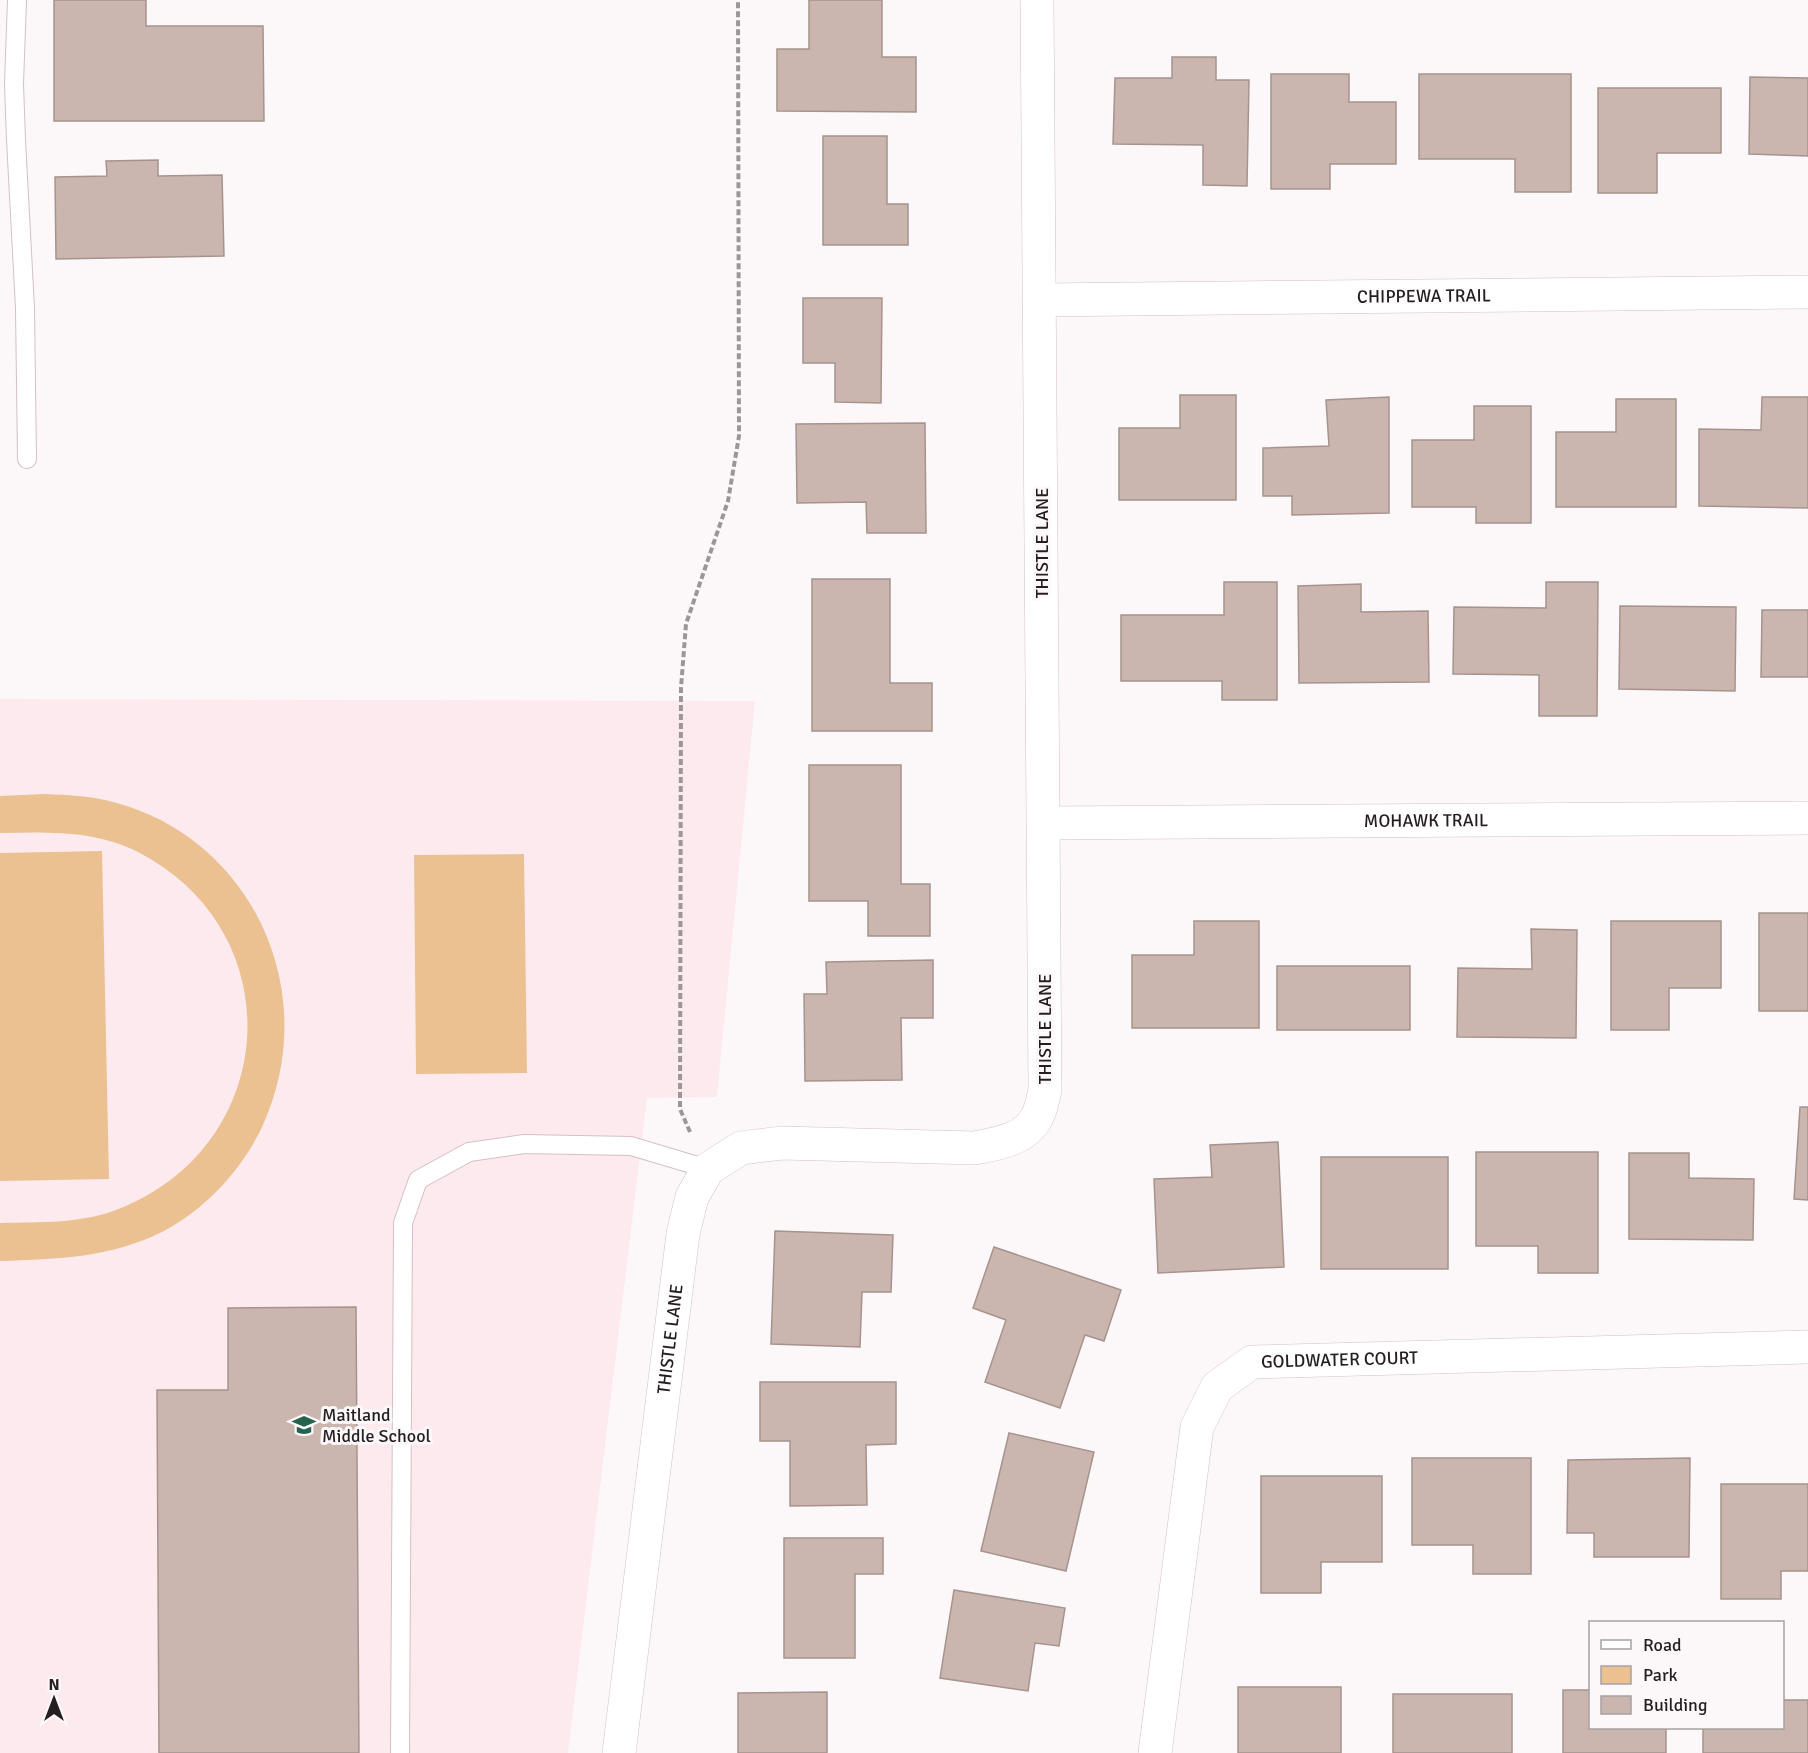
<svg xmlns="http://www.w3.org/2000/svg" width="1808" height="1753" font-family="Signika,sans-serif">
	<rect width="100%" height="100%" fill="#fcf8f9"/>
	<path fill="#fdeaee" d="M0,699L755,701L717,1097L647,1098L568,1753H0Z"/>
	<path fill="#ecc192" d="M45,794C69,795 93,796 117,803C250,840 317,984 269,1110C251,1160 211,1206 164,1231C111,1258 58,1259 0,1261V1223C40,1222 83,1224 121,1208C281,1143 292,931 138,852C95,830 47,832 0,833V796Z
		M102,851L109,1179L0,1181V853Z
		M524,854L527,1073L416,1074L414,855Z"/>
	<path fill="#cbb5af" stroke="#a7938d" stroke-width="1.5" d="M54,0H146V26H263L264,121H54Z
		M809,0H882V57H916V112L777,111V49H809Z
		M1172,57H1216V80H1249L1247,186L1203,185V145L1113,144L1115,78H1172Z
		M1271,74H1349V102H1396V164H1330V189H1271Z
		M1419,74H1571V192H1515V159H1419Z
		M1750,77L1808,78V156L1749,154Z
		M1598,88H1721V153H1657V193H1598Z
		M823,136H887V204H908V245H823Z
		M158,160V176L222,175L224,256L56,259L55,177L107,176L106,161Z
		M803,298H882L881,403L835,402V363H803Z
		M1180,395H1236V500H1119V428H1180Z
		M1389,397V513L1292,515V496H1263V448L1329,446L1326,400Z
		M1762,397H1808V508L1699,506V429L1761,430Z
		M1616,399H1676V507H1556V432H1616Z
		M1474,406H1531V523H1476V507H1412V440H1474Z
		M925,423L926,533H867L866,502L797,503L796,424Z
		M812,579H890V683H932V731H812Z
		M1224,582H1277V700H1222V681H1121V615H1224Z
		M1546,582H1598L1597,716H1539V675L1453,674L1454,607L1546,608Z
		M1361,584V612L1428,611L1429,682L1299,683L1298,586Z
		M1620,606L1736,607L1735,691L1619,689Z
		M1762,610H1808V677H1761Z
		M809,765H901V884H930V936H868V901H809Z
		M1759,913H1808V1011H1759Z
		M1194,921H1259V1028H1132V955H1194Z
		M1611,921H1721V988H1669V1030H1611Z
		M1531,929L1577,930L1576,1038L1457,1037L1458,968L1532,969Z
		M933,960V1018H901L902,1080L805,1081L804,994H827L826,962Z
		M1277,966H1410V1030H1277Z
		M1800,1107H1808V1200L1794,1199Z
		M1278,1142L1284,1267L1158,1273L1154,1179L1212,1177L1210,1145Z
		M1476,1152H1598V1273H1538V1246H1476Z
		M1629,1153H1689V1178L1754,1179L1753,1240L1629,1239Z
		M1321,1157H1448V1269H1321Z
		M775,1231L893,1235L891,1292H862L860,1347L771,1344Z
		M994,1247L1121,1290L1104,1341L1085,1335L1060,1408L985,1382L1006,1320L973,1308Z
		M356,1307L359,1753H159L157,1390H228V1308Z
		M760,1382H896V1444L866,1445L867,1505L790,1506V1441H760Z
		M1009,1433L1094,1452L1066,1571L981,1551Z
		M1412,1458H1531V1574H1473V1545H1412Z
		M1690,1458L1689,1557H1594V1533H1567L1568,1460Z
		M1261,1476H1382V1562H1321V1593H1261Z
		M1721,1484H1808V1571H1781V1599H1721Z
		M784,1538H883V1574H855V1658H784Z
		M954,1590L1065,1608L1059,1646L1035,1643L1028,1691L940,1678Z
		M1238,1687H1341V1753H1238Z
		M1563,1690H1590V1728H1666V1753H1563Z
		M827,1692V1753H738V1693Z
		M1393,1694H1512V1753H1393Z
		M1782,1700H1808V1753H1703V1728H1782Z"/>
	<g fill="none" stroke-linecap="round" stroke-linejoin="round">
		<g stroke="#d6bfc4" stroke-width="20">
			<path id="lane" d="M17,0L14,84L16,140L25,308L27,459
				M400,1753L403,1223L418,1180L469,1152L524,1144L631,1146L708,1169"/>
		</g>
		<g stroke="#d6bfc4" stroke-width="34">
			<g id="street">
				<path id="s1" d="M1040,300L1808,292"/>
				<path id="s2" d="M1044,823L1808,818"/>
				<path id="s3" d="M1155,1753L1197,1427L1217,1387L1252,1362L1808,1347"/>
			</g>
		</g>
		<g stroke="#d6bfc4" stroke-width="34">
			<g id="secondary">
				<path id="s4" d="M619,1753L683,1234L692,1197L708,1169L741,1148L782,1143L974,1148C997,1144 1025,1140 1037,1117C1041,1110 1043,1098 1045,1090L1037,0"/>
			</g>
		</g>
		<path stroke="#9c9697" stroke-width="4" stroke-dasharray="6 3" stroke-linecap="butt" d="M690,1132L680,1109L681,688L686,624L728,501L739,436L738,0"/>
		<use href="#lane" stroke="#fff" stroke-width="18"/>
		<use href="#street" stroke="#fff" stroke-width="33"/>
		<use href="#secondary" stroke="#fff" stroke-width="33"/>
	</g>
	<defs>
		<g id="school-bare" transform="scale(1.8)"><path d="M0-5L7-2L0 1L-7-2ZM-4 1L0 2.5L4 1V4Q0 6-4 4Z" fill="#25634f" stroke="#fcf8f9" stroke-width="2.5" paint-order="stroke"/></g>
	</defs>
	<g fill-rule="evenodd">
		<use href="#school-bare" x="304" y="1425"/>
	</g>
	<g text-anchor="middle" stroke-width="6" stroke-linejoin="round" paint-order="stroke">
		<g font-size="18" fill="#251d1f" stroke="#fcf8f9">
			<text dy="6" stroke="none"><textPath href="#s1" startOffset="384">CHIPPEWA TRAIL</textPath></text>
			<text transform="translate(1042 543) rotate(-90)" y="6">THISTLE LANE</text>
			<text dy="6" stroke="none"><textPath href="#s2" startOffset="382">MOHAWK TRAIL</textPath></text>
			<text transform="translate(1045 1029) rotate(-90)" y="6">THISTLE LANE</text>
			<text dy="6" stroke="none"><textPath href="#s4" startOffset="417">THISTLE LANE</textPath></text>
			<text dy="6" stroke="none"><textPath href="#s3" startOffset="504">GOLDWATER COURT</textPath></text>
		</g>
		<g font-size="18" fill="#251d1f" stroke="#fcf8f9" text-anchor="start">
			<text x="322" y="1421">Maitland<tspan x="322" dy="21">Middle School</tspan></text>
		</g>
	</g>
	<rect x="1589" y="1621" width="195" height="108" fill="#fcf8f9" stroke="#a6a0a2" stroke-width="1.5"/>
	<rect x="1601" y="1640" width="30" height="9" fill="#ffffff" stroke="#a6a0a2" stroke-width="1.5"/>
	<text x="1643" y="1651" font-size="18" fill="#251d1f">Road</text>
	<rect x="1601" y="1666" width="30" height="18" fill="#ecc192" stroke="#a6a0a2" stroke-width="1.5"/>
	<text x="1643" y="1681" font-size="18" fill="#251d1f">Park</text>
	<rect x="1601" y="1696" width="30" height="18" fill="#cbb5af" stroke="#a6a0a2" stroke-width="1.5"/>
	<text x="1643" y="1711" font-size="18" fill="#251d1f">Building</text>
	<g transform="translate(54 1699)" stroke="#fcf8f9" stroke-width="4.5" paint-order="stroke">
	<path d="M0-4.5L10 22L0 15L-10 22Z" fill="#251d1f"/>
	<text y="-9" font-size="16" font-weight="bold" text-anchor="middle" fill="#251d1f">N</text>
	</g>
</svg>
